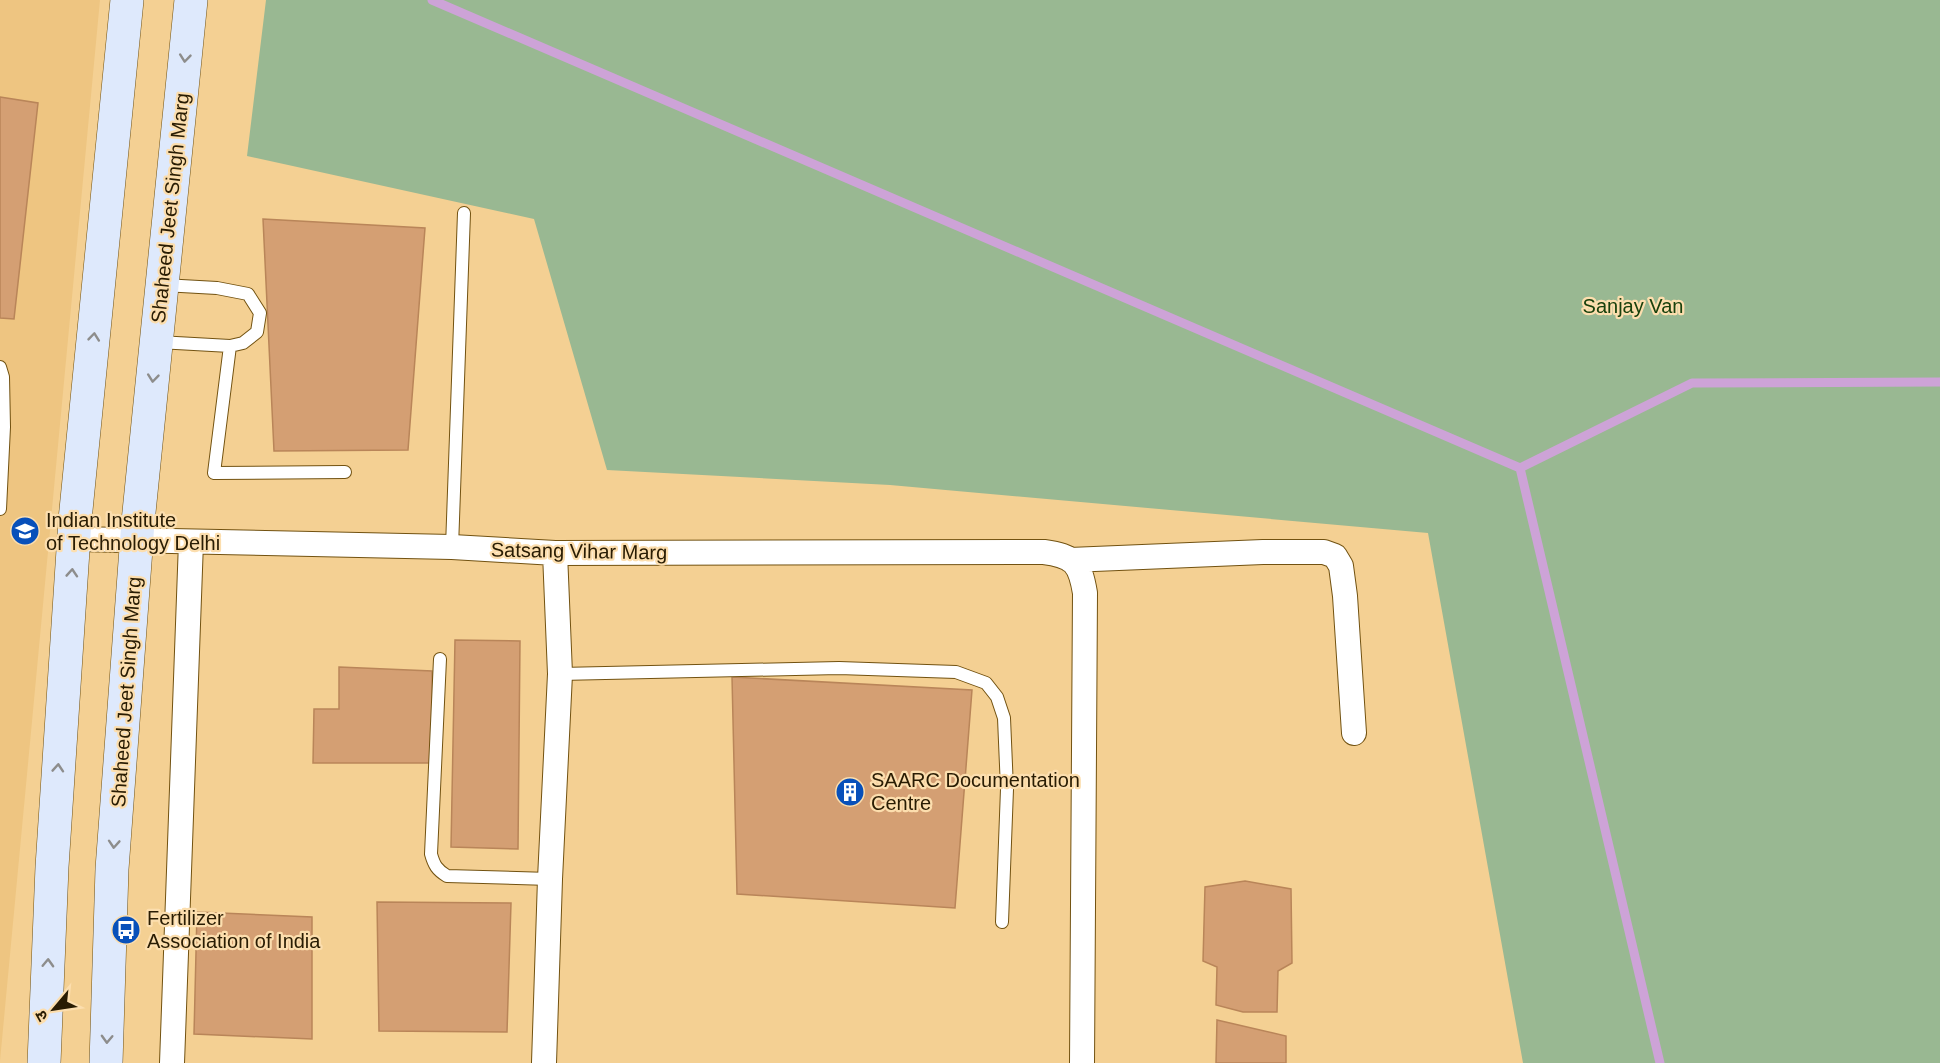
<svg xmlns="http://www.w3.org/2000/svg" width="1940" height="1063" font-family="Arial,'Noto Sans Devanagari',sans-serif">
	<rect width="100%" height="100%" fill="#f4d093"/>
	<path fill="#eec581" d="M0,0H100L0,1061Z"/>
	<path fill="#99b892" d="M266,0H1940V1063H1523L1428,533L890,485L607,470L534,219L247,156Z"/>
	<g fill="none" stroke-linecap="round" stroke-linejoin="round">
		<path stroke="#cda3d7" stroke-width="9" d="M432,0L1520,468L1660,1063
			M1520,468L1692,383L1940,382"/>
	</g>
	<path fill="#d49f73" stroke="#b98559" stroke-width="1.5" d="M0,97L38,103L14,319L0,318Z
		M263,219L425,228L408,450L274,451Z
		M455,640L520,641L518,849L451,847Z
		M339,667L432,671L433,763H313L314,709H339Z
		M732,677L972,690L955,908L737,894Z
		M1245,881L1291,889L1292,963L1278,971L1277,1012H1243L1216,1005L1217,967L1203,961L1205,887Z
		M377,902L511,903L507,1032L379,1031Z
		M197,912L312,917V1039L194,1034Z
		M1217,1020L1286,1036V1063H1216Z"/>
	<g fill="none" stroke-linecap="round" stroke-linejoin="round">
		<g stroke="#725211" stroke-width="14">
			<path id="lane" d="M158,342L230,346L243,343L257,332L260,313L248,294L217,288L163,285
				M230,346L214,473L345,472
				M0,367L3,377L4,427L0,509
				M452,547L464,213
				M440,659L431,854C434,865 437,870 447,876L550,879
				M560,674L839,668L956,672L986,683L997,697L1004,718L1007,789L1002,922"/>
		</g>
		<g stroke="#725211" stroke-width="26">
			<path id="street" d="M75,539L452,547L555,553L1044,552C1074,556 1080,563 1085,593L1082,1063
				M1070,560L1263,552H1324L1335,556L1341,566L1345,596L1354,733
				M172,1063L191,542
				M544,1063L550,879L560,674L555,553"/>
		</g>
		<g stroke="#725211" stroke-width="34">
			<path id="secondary" d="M44,1063L52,867L75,520L127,0
				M106,1063L112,869L138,522L191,0"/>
		</g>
		<use href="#lane" stroke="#fff" stroke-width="12"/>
		<use href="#street" stroke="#fff" stroke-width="24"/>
		<use href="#secondary" stroke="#dee9fc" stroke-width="33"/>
	</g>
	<defs><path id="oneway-chevron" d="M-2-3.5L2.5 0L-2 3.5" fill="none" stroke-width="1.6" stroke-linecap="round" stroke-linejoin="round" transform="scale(1.5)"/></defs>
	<g stroke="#8d8d8c">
		<use href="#oneway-chevron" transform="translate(185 58) rotate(96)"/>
		<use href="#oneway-chevron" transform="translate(94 337) rotate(-84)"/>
		<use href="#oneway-chevron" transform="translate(153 378) rotate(96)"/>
		<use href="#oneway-chevron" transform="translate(72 573) rotate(-86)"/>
		<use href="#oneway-chevron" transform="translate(58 768) rotate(-86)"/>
		<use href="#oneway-chevron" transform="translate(114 844) rotate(94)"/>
		<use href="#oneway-chevron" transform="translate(48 963) rotate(-88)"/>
		<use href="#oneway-chevron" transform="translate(107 1039) rotate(92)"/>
	</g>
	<defs>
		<g id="university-disc" transform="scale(1.5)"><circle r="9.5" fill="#0850ba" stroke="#fcdeae"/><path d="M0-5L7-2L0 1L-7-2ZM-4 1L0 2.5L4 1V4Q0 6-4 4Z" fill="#fff"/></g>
		<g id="building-disc" transform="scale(1.5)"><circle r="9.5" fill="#0850ba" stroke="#fcdeae"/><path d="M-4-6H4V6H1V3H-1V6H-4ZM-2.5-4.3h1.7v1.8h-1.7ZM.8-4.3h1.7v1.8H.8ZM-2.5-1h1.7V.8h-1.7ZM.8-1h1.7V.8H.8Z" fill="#fff"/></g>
		<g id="bus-disc" transform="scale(1.5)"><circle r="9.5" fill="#0850ba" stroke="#fcdeae"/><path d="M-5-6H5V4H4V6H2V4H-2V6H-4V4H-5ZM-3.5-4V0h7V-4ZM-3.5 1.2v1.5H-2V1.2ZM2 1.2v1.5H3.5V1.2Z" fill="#fff"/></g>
	</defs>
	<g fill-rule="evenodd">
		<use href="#university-disc" x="25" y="531"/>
		<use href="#building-disc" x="850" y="792"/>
		<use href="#bus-disc" x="126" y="930"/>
	</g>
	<g text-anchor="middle" stroke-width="4.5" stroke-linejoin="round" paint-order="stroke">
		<g font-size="20" fill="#291c03" stroke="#fcdeae">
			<text transform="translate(170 208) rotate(-84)" y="7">Shaheed Jeet Singh Marg</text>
			<text transform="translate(579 551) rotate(1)" y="7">Satsang Vihar Marg</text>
			<text transform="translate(126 692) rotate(-86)" y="7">Shaheed Jeet Singh Marg</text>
		</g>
		<g font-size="20" fill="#18410d" stroke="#fcdeae">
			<text x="1633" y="313">Sanjay Van</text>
		</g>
		<g font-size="20" fill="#291c03" stroke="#fcdeae" text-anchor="start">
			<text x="46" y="527">Indian Institute<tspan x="46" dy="23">of Technology Delhi</tspan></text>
			<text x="871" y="787">SAARC Documentation<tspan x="871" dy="23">Centre</tspan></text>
			<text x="147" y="925">Fertilizer<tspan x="147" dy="23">Association of India</tspan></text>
		</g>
	</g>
	<g transform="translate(54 1009) rotate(241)" stroke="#fcdeae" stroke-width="4.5" paint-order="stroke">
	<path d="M0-4.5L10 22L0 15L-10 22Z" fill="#291c03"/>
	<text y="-9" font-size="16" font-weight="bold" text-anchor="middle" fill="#291c03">उ</text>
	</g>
</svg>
